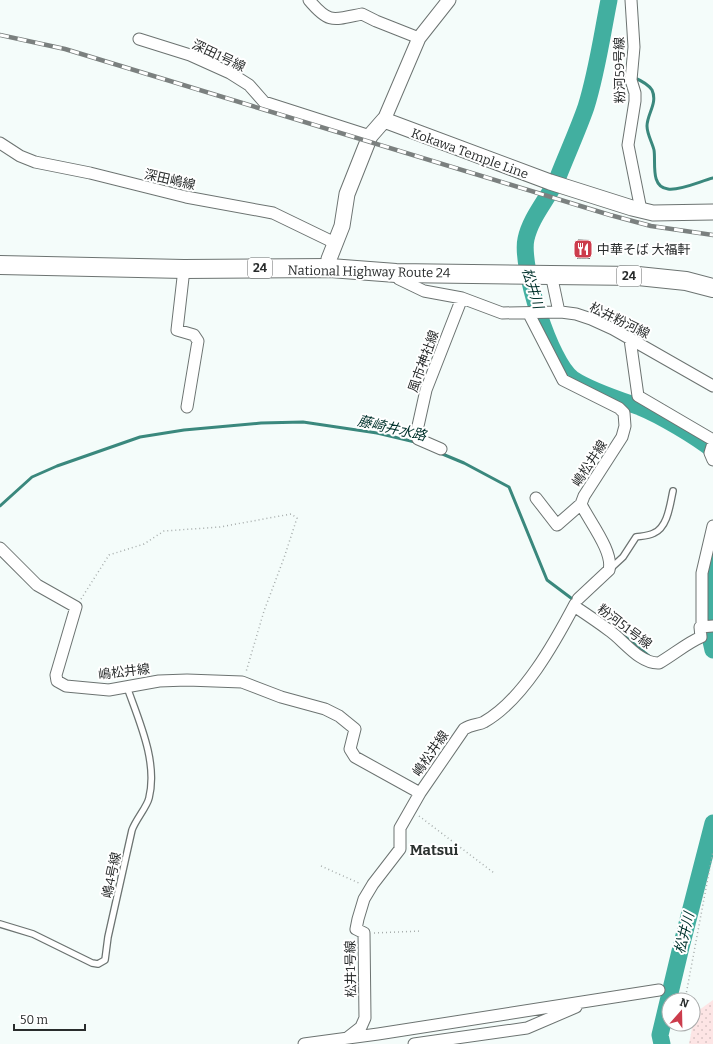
<svg xmlns="http://www.w3.org/2000/svg" width="713" height="1044" font-family="Bitter,'Noto Sans JP',serif">
	<defs>
		<pattern id="park-dots" width="8" height="8" patternUnits="userSpaceOnUse"><rect width="8" height="8" fill="#fde5e5"/><path d="M2 2h.1M6 6h.1" fill="none" stroke="#d9c5c5" stroke-width="1.8" stroke-linecap="round"/></pattern>
		<pattern id="building-cross-hatch" width="8" height="8" patternUnits="userSpaceOnUse"><rect width="8" height="8" fill="#4e5553"/><path d="M0 0l8 8M0 8l8-8" fill="none" stroke="#656a69"/></pattern>
	</defs>
	<rect width="100%" height="100%" fill="#f4fcfa"/>
	<path fill="url(#park-dots)" d="M713,1000V1044H689L695,1013Z"/>
	<g fill="none" stroke-linecap="round" stroke-linejoin="round">
		<path stroke="#3a887d" stroke-width="3" d="M635,78C642,81 648,84 652,90C658,103 647,114 647,126C647,134 652,142 654,150C656,162 650,187 668,189C680,191 701,181 713,178
			M440,453L464,463L509,487L547,580L575,601
			M0,506L32,477L57,466L140,437L184,430L261,423L303,422L377,433L415,442
			M624,636L649,656"/>
		<path stroke="#42afa0" stroke-width="17" d="M609,0C602,35 597,72 586,107C578,130 567,154 558,177C549,198 531,216 526,239C520,265 550,364 573,379C591,391 620,400 640,407C660,415 697,437 713,450
			M713,550C708,584 704,616 713,650
			M662,1044L660,1035L681,947L713,823"/>
	</g>
	<path fill="url(#building-cross-hatch)" d="M578,239L590,240V259H577Z"/>
	<g fill="none" stroke-linecap="round" stroke-linejoin="round">
		<g stroke="#6c7371" stroke-width="8">
			<path id="service" d="M610,569L623,557L636,537C642,536 648,536 654,533C668,527 670,504 673,491
				M0,924L33,934L92,963L98,964L105,960L108,937L132,830C136,819 147,807 149,798C158,762 139,721 127,687"/>
		</g>
		<g stroke="#6c7371" stroke-width="13">
			<path id="minor" d="M309,0C329,24 333,20 362,14L376,21L419,38
				M631,0L634,47L631,80L635,93V101L628,145L641,210
				M139,39L190,55L230,73L249,85L264,102L370,136
				M0,143L20,156L35,162L90,173L186,197L273,213L335,243
				M184,269L177,330L194,335L198,341L187,407
				M396,273L399,279L424,291L462,298L502,313L561,312L576,314L591,319L613,329L713,386
				M551,274L559,312
				M529,314L563,380L619,408L624,413L625,426L622,437L584,496L581,504C589,521 614,552 609,570L578,599
				M630,339L638,396L713,440
				M713,443L710,453L713,460
				M441,449L418,439L416,435L426,390L462,298
				M536,498L557,525L581,504
				M0,548L37,585L76,607L56,675L57,681L66,686L109,690L159,681L187,680L242,682L281,697L325,709L339,716L355,729L350,749L355,757L420,793L464,729C472,724 479,725 484,722C523,700 555,642 575,604
				M574,606C586,614 598,622 610,631C624,641 640,664 659,663C673,655 687,643 701,637L700,627L713,626
				M702,627V573L713,526
				M347,1038L361,1027L365,1018L364,933L356,929L358,919L364,899L373,884L400,849V828L420,793
				M304,1044L378,1034L659,990
				M414,1044L527,1028L576,1007"/>
		</g>
		<g stroke="#6c7371" stroke-width="15">
			<path id="tertiary" d="M384,120L419,38L449,0"/>
		</g>
		<g stroke="#6c7371" stroke-width="17">
			<path id="secondary" d="M330,268L329,259L342,226L347,194L370,136L384,120L550,182L632,208L653,213L713,212"/>
		</g>
		<g stroke="#6c7371" stroke-width="20">
			<path id="trunk" d="M0,265L184,269L330,268L396,273L638,276L686,281L713,288"/>
		</g>
		<path stroke="#a6acab" stroke-width="1.5" stroke-dasharray="1 3" stroke-linecap="butt" d="M81,599L109,555L144,544L164,531L220,527L291,514L297,518L284,558L264,611L246,672
			M419,816L494,873
			M321,866L361,884
			M374,933L421,931
			M685,1000L713,851"/>
		<use href="#service" stroke="#fff" stroke-width="5.5"/>
		<use href="#minor" stroke="#fff" stroke-width="11"/>
		<use href="#tertiary" stroke="#fff" stroke-width="13"/>
		<use href="#secondary" stroke="#fff" stroke-width="15"/>
		<use href="#trunk" stroke="#fff" stroke-width="18"/>
		<g stroke="#7b807f" stroke-width="4.5">
			<path id="rail" d="M0,35L65,49L610,215L651,226L713,235"/>
		</g>
		<use href="#rail" stroke="#fff" stroke-width="3" stroke-dasharray="9" stroke-linecap="butt"/>
	</g>
	<defs>
		<g id="restaurant-square" transform="scale(1)"><rect x="-9" y="-9" width="18" height="18" rx="4" fill="#cc3c4c" stroke="#fff"/><path d="M-5-6h1v4h1v-4h1v4h1v-4h1v5L-1.5 .5V6h-2V.5L-5-1ZM5-6V6H3V1.5H1.5Q1.5-4 5-6Z" fill="#fff"/></g>
	</defs>
	<g fill-rule="evenodd">
		<use href="#restaurant-square" x="583" y="249"/>
	</g>
	<g text-anchor="middle" stroke-width="4" stroke-linejoin="round" paint-order="stroke">
		<g fill="#fff" stroke="#696b6b" stroke-width="1">
			<rect x="248" y="258" width="24" height="20" rx="3"/>
			<rect x="617" y="266" width="24" height="20" rx="3"/>
		</g>
		<g font-size="12" font-weight="bold" fill="#292c2c">
			<text x="260" y="272">24</text>
			<text x="629" y="280">24</text>
		</g>
		<g font-size="13" fill="#292c2c" stroke="#fff">
			<text transform="translate(219 55) rotate(25)" y="5">深田1号線</text>
			<text transform="translate(619 70) rotate(-91)" y="5">粉河59号線</text>
			<text transform="translate(470 153) rotate(20)" y="5">Kokawa Temple Line</text>
			<text transform="translate(170 179) rotate(13)" y="5">深田嶋線</text>
			<text transform="translate(369 271) rotate(1)" y="5">National Highway Route 24</text>
			<text transform="translate(620 320) rotate(26)" y="5">松井粉河線</text>
			<text transform="translate(423 361) rotate(-70)" y="5">風市神社線</text>
			<text transform="translate(589 463) rotate(-57)" y="5">嶋松井線</text>
			<text transform="translate(625 626) rotate(37)" y="5">粉河51号線</text>
			<text transform="translate(124 671) rotate(-7)" y="5">嶋松井線</text>
			<text transform="translate(430 753) rotate(-55)" y="5">嶋松井線</text>
			<text transform="translate(111 875) rotate(-78)" y="5">嶋4号線</text>
			<text transform="translate(350 969) rotate(-91)" y="5">松井1号線</text>
		</g>
		<g font-size="13" fill="#292c2c" stroke="#fff" text-anchor="start">
			<text x="597" y="254">中華そば 大福軒</text>
		</g>
		<g font-size="14" font-style="italic" fill="#00322c" stroke="#fff">
			<text transform="translate(533 288) rotate(73)" y="5">松井川</text>
			<text transform="translate(392 428) rotate(13)" y="5">藤崎井水路</text>
			<text transform="translate(684 933) rotate(-76)" y="5">松井川</text>
		</g>
		<g font-size="15" font-weight="bold" fill="#2b3230" stroke="#fff">
			<text x="434" y="855">Matsui</text>
		</g>
	</g>
	<g transform="translate(681 1012) rotate(20)"><circle r="19" fill="#ffffff" stroke="#a9abab"/>
	<path d="M0-3L7 15L0 10L-7 15Z" fill="#cc3c4c"/>
	<text y="-6" font-size="11" font-weight="bold" text-anchor="middle" fill="#292c2c">N</text>
	</g>
	<path d="M14 1024v6h71v-6" fill="none" stroke="#292c2c" stroke-width="2"/>
	<text x="20" y="1024" font-size="12" fill="#292c2c" stroke="#ffffff" stroke-width="3" paint-order="stroke">50 m</text>
</svg>
